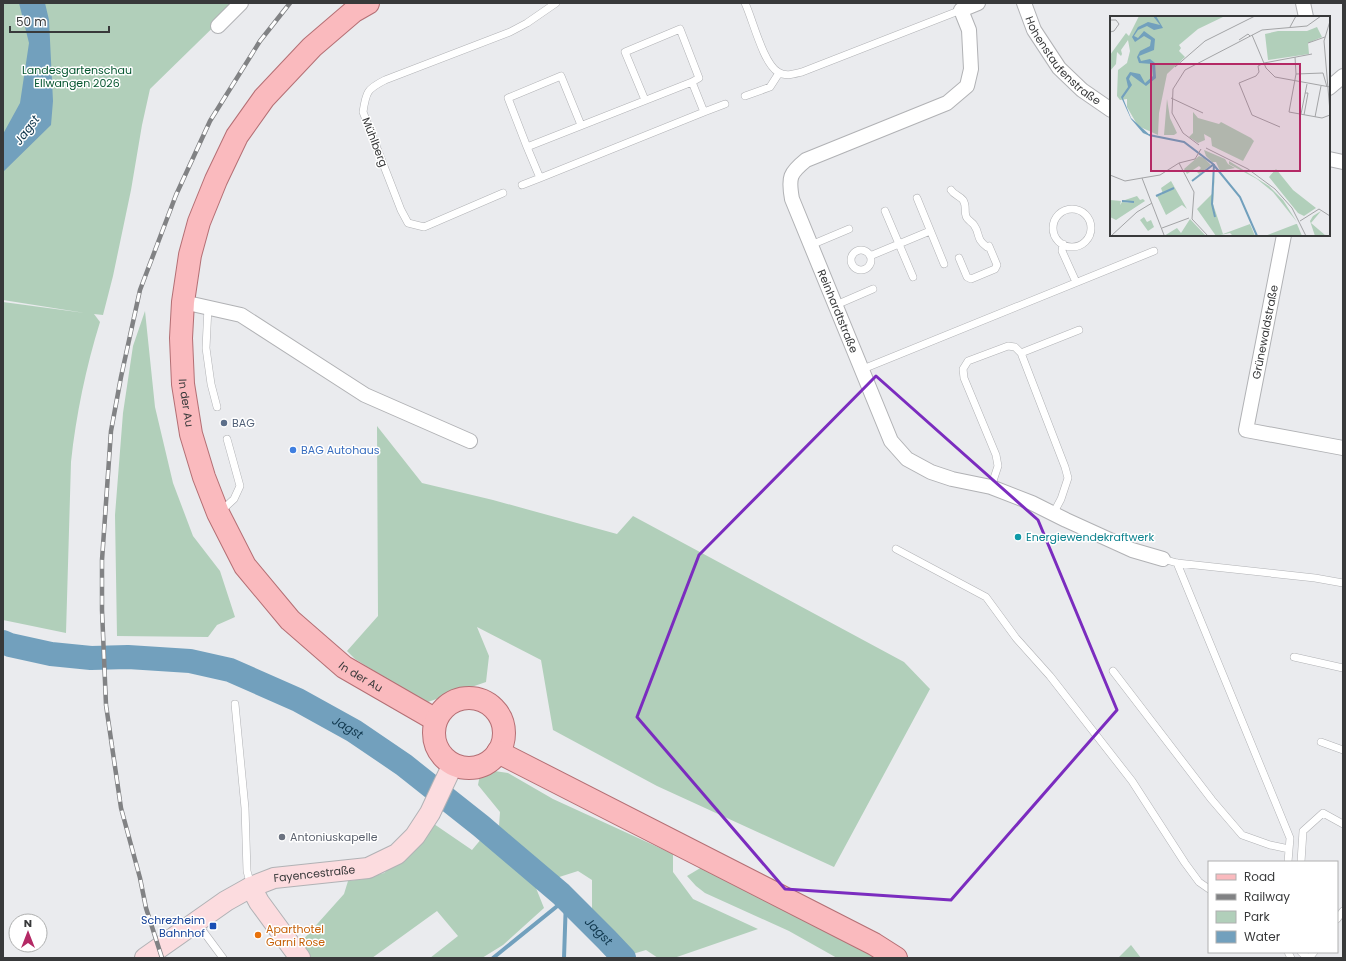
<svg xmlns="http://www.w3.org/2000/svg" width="1346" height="961" font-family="Poppins,sans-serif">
	<rect width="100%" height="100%" fill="#eaebee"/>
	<path fill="#b1cfba" d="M3,3H238L150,89L142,125L131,190L113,276L103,315L94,314L100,322C86,367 76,415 71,462L66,633L3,620V302L85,313L3,300Z
		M145,311L155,407L173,483L193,536L220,571L235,617L217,625L208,637L117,636L115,515L123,413L133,346Z
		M377,426L422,483L493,500L617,534L633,516L904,662L930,689L834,867L657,786L553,730L541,660L477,627L489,656L486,682L425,703L355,659L347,651L378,616Z
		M481,769L508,773L553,799L673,854V872L693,899L758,929L674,958H658L646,950L626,956L592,909V880L578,871L553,879L499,826L500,812L478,785Z
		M434,824L472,850L482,838L534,883L544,908L503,945L482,958H430L458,936L437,911L372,958H311L301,942L344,894L348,881L363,879L384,873L413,850Z
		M702,867L828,930L876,958H837L789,931L705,893L696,886L687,876Z
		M1131,945L1141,958H1118Z"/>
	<path fill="#72a0bd" d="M19,3H45L49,20L53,101L51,125L3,172V134L20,103L29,43Z
		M3,632L13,636L15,654L3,648Z"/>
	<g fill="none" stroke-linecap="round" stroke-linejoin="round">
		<path stroke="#72a0bd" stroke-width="4" d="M493,958L566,899
			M564,958L566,899"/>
		<path stroke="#72a0bd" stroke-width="24" id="s1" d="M3,642L10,645L51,654L91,658L128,657L190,661L230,670L298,700L354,731L404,765L481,826L561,894L607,940L624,958"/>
		<g stroke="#b1b2b5" stroke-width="8">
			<path id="lane" d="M745,3C753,20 763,63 778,72C786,77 794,74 802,72L961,10
				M745,96L770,87L779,73
				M645,100L625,52L680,29L699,78L692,82
				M704,112L725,104
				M527,147L508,98L561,76L581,125
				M522,185L540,178L704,112L692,82L527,147L540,178
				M951,190C954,195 960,196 963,200C967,206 964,211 966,216C967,220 972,222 974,225C981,235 975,238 987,247
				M503,193L424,227L408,223L401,210L363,112C366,92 367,89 385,80L510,32L527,23L556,3
				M917,198L944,264
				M1053 228a19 19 0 1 1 38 0a19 19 0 1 1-38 0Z
				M885,211L913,277
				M1063,244L1062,251L1076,282
				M811,245L849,229
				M851 260a10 10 0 1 1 20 0a10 10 0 1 1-20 0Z
				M870,256L930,231
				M959,258L967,277L971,279L995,269L997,265L989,246
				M836,305L873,289
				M208,307L206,348L211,384L217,407
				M863,369L1154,251
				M991,487L998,466L996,455L964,378L963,369L968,361L1008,346L1015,347L1021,353
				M220,512L234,499L240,486L227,439
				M1053,514L1061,499L1068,478L1065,467L1021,353L1079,330
				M896,549L986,597L1016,638L1050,676L1132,781L1185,863L1199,882L1209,889
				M1163,559L1177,563L1315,578L1343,583
				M1177,563L1290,838L1288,862
				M1294,657L1343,668
				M1113,671L1212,800L1242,835L1270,845L1289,849
				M235,704L245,808L247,871L251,886
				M1321,742L1343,750
				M1301,862L1303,831L1323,813L1343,824
				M1337,919L1343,911
				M197,923L223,958
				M1288,952L1291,958
				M1301,952L1308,958
				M1309,958L1314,952"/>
		</g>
		<g stroke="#b1b2b5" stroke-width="16">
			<g id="street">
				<path id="s2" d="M978,3L961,10L969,30L971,69L967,86L947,103L806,160C790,173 788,177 792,199L891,441L907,459L931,472L952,479L991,487L1032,503L1066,520L1132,550L1163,559"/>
				<path id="s3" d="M1024,3L1034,30L1059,68L1082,90L1111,110"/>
				<path d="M1303,3L1306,17"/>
				<path d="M218,26L241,3"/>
				<path d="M1329,88L1343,76"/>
				<path d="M1329,159L1343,162"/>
				<path d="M1284,235L1246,430L1343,448"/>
				<path d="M183,302L241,315L365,395L470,441"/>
			</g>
		</g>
		<g stroke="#b1b2b5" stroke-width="22">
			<g id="secondary">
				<path d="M251,887L259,902L300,958"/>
				<path id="s4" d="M145,958L226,901L251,887L274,878L368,868L397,854L415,836L430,813L453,764"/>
			</g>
		</g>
		<g stroke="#b46f74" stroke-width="24">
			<g id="primary">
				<path id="s5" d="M368,3L354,11L312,47L264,98L237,136L216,180L199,222L190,255L183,302L181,338L183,384L191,434L204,477L218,513L245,566L290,620L344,667L436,720"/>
				<circle cx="469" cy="733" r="35"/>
				<path d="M498,752L874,944L896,958"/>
			</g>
		</g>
		<use href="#lane" stroke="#fff" stroke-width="7"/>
		<use href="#street" stroke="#fff" stroke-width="14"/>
		<use href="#secondary" stroke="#fcdcdf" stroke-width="20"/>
		<use href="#primary" stroke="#fababe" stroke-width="22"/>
		<g stroke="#818284" stroke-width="4.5">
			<path id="rail" d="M162,958L146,908L140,878L121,808L106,705L102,610V560L111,431L121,377L140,290L176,195L210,121L260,41L290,3"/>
		</g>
		<use href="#rail" stroke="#fff" stroke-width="3" stroke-dasharray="9" stroke-linecap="butt"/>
	</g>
	<path fill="none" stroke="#7b2cbf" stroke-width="3" stroke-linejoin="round" d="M876,376L1038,520L1117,710L951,900L785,889L637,717L699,555Z"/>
	<circle fill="#5c6f8a" stroke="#fff" stroke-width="1.5" cx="224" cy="423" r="4"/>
	<circle fill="#3f7fe0" stroke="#fff" stroke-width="1.5" cx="293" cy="450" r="4"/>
	<circle fill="#0f9aa8" stroke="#fff" stroke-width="1.5" cx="1018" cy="537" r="4"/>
	<circle fill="#6b7280" stroke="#fff" stroke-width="1.5" cx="282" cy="837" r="4"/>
	<rect fill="#1a4fb4" stroke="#fff" stroke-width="1.5" x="209" y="922" width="8" height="8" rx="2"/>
	<circle fill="#e8710a" stroke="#fff" stroke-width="1.5" cx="258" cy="935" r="4"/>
	<g text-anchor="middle" stroke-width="3" stroke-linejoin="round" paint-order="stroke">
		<g font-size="11" fill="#38393a" stroke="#fff">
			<text dy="4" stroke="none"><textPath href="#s3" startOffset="71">Hohenstaufenstraße</textPath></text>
			<text transform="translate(375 142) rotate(69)" y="4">Mühlberg</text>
			<text dy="4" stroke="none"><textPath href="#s2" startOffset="441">Reinhardtstraße</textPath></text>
			<text transform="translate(1265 332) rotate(-79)" y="4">Grünewaldstraße</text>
			<text dy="4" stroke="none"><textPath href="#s5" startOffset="465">In der Au</textPath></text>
			<text dy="4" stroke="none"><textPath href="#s5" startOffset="801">In der Au</textPath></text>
			<text dy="4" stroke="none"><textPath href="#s4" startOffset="193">Fayencestraße</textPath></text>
		</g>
		<g font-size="11" fill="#075731" stroke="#fff">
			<text x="77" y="74">Landesgartenschau<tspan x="77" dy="13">Ellwangen 2026</tspan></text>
		</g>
		<g font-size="11" fill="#4e5e75" stroke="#fff" text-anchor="start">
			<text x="232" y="427">BAG</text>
		</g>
		<g font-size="11" fill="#366cbe" stroke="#fff" text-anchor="start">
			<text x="301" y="454">BAG Autohaus</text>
		</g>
		<g font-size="11" fill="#0d838f" stroke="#fff" text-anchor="start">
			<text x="1026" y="541">Energiewendekraftwerk</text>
		</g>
		<g font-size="11" fill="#5b616d" stroke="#fff" text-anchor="start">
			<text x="290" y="841">Antoniuskapelle</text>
		</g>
		<g font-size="11" fill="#164399" stroke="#fff" text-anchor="end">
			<text x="205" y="924">Schrezheim<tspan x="205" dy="13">Bahnhof</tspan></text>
		</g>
		<g font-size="11" fill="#c56008" stroke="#fff" text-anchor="start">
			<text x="266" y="933">Aparthotel<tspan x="266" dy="13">Garni Rose</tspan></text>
		</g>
		<g font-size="12" font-style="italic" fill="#11384e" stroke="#fff">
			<text transform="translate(27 130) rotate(-53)" y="4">Jagst</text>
			<text dy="4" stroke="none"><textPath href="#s1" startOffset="361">Jagst</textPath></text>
			<text dy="4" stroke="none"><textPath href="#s1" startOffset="685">Jagst</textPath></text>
		</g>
	</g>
	<g transform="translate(1110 16)">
		<rect width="220" height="220" fill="#eaebee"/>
		<path d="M29,0H115L88,13L69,29L71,32L69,35L75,41L57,58L49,97L48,119L28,110L17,91V83L10,84L7,80L8,54L17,47L20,35L18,24L11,34L12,38L11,40L7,36L6,48L0,55V39L16,17L19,20ZM207,11L212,21L198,27L199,38L158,44L155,18L168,15H197ZM57,83L60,102L67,117L64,119H54ZM83,96L88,102L109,108L111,106L141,122L144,125L133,145L102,130L101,122L94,118L95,124L88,127L79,121L83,117ZM94,134L115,143L118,148L125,152L110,155L106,146H102L96,140ZM89,140L94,142L101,149L89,158L87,156L91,152L89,150L77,158L74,153ZM119,145L159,170L173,184L187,206L163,176L147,163L119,148ZM166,153L183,174L206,192L194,200L188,197L159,161ZM105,155L103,188L113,218L140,208L145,220H123L120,217L106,220L87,193L103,177ZM61,165L77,193L72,189L56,199L47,180L53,178L51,172ZM27,180L30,184L33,183L35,185L6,204L0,201V184L11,185L10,189L12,186L23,187L12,185ZM211,195L201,207L215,219L220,215L214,220H205L200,205L203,200L211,195L220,203ZM34,201L37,206L41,204L44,211L38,215L30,204ZM80,203L96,220H54L67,212L71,217ZM187,208L192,220H155L186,208Z" fill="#b1cfba"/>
		<path d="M43,0H46L53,12L44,14L37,10L28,14L24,20L28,22L34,15L45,23L44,34L29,40L31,45L40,43L45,47L46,62L36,70L21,59L19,63L22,69L13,82L21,102L42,121L33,117L21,103L11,81L18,71L16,62L20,56L30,58L35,67L43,60L42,48L29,47L27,41L30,35L40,30L41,24L34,20L25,26L22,21L28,11L38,6L50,9Z" fill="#72a0bd"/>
		<path fill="none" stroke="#72a0bd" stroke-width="2" d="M39,119L74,126L103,148L130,181L147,220M104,148L102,188L105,201M82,165L104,148M46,180L64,172M12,185L24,186"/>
		<path fill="none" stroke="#a3a4a6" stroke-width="1" d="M0,4H6L9,8L4,15L0,16M220,5L214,25L220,96M180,11L186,0M142,19L156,52L165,61L220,71M129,24L138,18L140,20M198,27L215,21M185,41L186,58L179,96L212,102L220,99M65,51L95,25L145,0M186,58L213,57L217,71M61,82L93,97M191,98L197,68M194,99L198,77H195M205,101L211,70M170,111L142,99L129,67L146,60L149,56L148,50L154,47L202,38M89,129L73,117L62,97L63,73L75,54L152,14L197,10L211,0M96,132L138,153L165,173L182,192L196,220M91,133L85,143L69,147L84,176L82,203L98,220M0,159L15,165L32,162L50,159L69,147M32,162L54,219M190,205L209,193L220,200M52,212L79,202M1,220L27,196L42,187"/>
		<path fill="#b42965" fill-opacity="0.15" stroke="#b42965" stroke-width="2" d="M41,48H190V155H41Z"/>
		<rect width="220" height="220" fill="none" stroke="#38393a" stroke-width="2"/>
	</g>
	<rect width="1346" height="961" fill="none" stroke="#38393a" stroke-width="8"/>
	<rect x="1208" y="861" width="130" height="92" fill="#ffffff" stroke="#afb0b0"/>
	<rect x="1216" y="874" width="20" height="6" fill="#fababe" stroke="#afb0b0"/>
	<text x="1244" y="881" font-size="12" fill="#38393a">Road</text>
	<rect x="1216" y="894" width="20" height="6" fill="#818284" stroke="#afb0b0"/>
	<text x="1244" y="901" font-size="12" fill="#38393a">Railway</text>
	<rect x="1216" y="911" width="20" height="12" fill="#b1cfba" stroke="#afb0b0"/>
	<text x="1244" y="921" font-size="12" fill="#38393a">Park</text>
	<rect x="1216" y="931" width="20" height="12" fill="#72a0bd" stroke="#afb0b0"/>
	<text x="1244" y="941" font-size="12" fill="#38393a">Water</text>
	<g transform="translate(28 933)"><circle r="19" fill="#ffffff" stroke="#afb0b0"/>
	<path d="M0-3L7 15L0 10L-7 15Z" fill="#b42965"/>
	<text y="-6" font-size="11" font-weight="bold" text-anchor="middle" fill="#38393a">N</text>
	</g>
	<path d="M10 26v6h99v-6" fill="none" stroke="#38393a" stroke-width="2"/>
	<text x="16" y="26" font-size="12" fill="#38393a" stroke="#ffffff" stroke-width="3" paint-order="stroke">50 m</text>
</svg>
